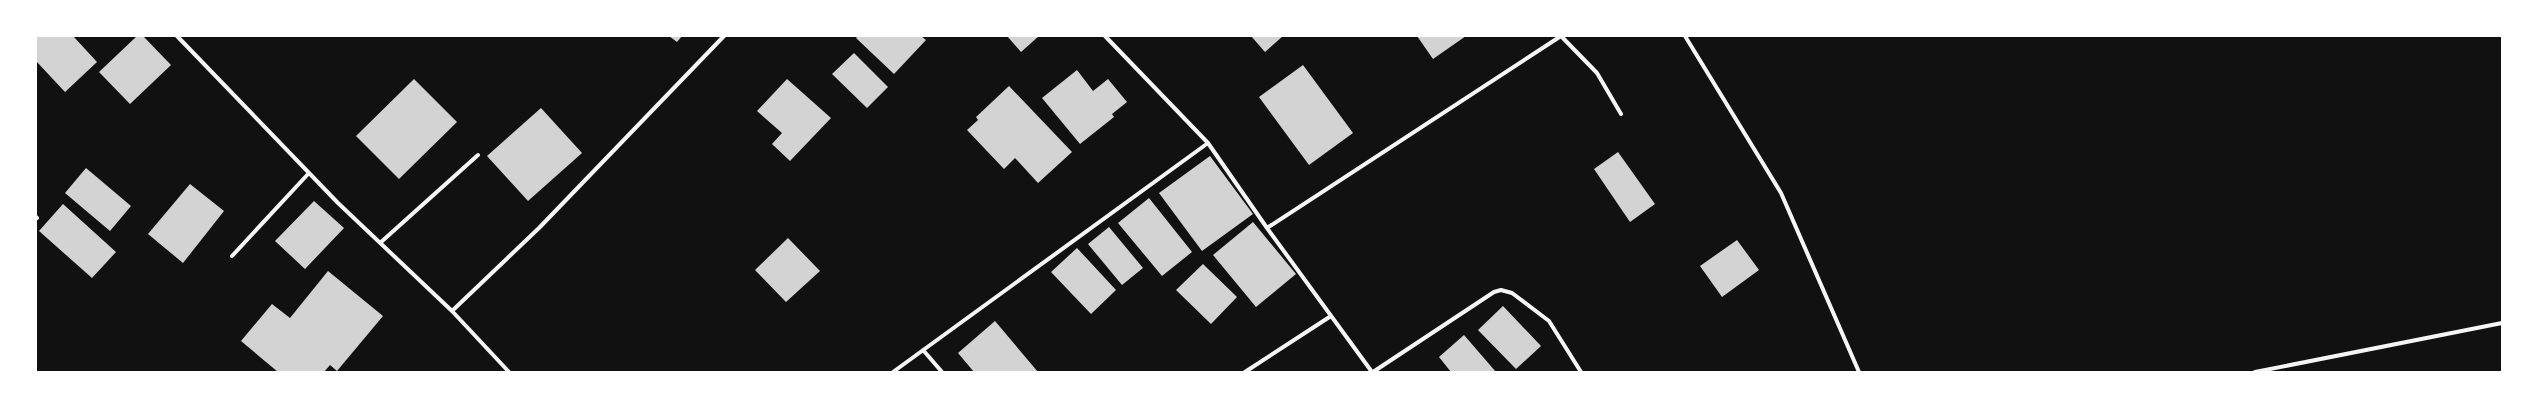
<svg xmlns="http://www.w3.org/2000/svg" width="2538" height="408" font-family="'Zilla Slab',serif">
	<rect width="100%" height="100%" fill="#111"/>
	<path fill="#d3d3d3" d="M36,36H73L97,62L65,92L36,61Z
		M137,36H143L171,65L130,104L99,72Z
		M669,36H682L677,42Z
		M858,36H921L926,40L894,74L856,38Z
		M1007,36H1039L1021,52Z
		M1251,36H1283L1265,52Z
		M1417,36H1466L1433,59Z
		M854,53L888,87L867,108L832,74Z
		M1303,65L1353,133L1309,165L1259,97Z
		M1077,70L1093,91L1108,79L1127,102L1112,114L1114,117L1080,144L1042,98Z
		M414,79L457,122L399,179L356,136Z
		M787,79L831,118L790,161L772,144L782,133L757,111Z
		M1009,86L1072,152L1038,183L1015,158L1004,169L967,130L978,120L976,117Z
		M541,108L582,153L528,201L487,156Z
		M1618,152L1655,204L1630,222L1594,169Z
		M1210,156L1253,214L1202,251L1159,193Z
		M86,168L131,206L110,231L65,193Z
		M190,184L224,211L183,263L148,234Z
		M1149,198L1192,252L1162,276L1118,223Z
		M314,201L344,228L305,269L275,241Z
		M63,204L116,252L92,278L39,231Z
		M1253,222L1296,274L1256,307L1213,255Z
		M1109,227L1143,268L1122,285L1088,244Z
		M788,238L820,271L786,302L755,270Z
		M1737,240L1759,270L1722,297L1700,266Z
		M1077,248L1116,290L1091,314L1051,272Z
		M1203,264L1237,297L1211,324L1176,290Z
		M328,271L383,316L337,371L330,365L324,372H278L241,341L272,304L290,318Z
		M1503,306L1541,346L1516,369L1478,330Z
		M995,321L1038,372H974L958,353Z
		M1464,335L1496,372H1451L1439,357Z"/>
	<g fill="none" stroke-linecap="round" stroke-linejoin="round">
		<path stroke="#f5f5f5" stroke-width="4" d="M177,36L338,203L452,311L509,372
			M1105,36L1208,143
			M1685,36L1781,193L1859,372
			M36,217L37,218
			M380,243L478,155
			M232,256L309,173
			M452,311L539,228L724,36
			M923,350L942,372
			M893,372L1208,143L1267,228
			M1245,372L1331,316
			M1372,372L1267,228L1561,36L1597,73L1621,114
			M1373,372L1494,292L1501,290L1512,293L1549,321L1581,372
			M2255,372L2502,323"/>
	</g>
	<rect width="2538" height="408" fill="none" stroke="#ffffff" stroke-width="74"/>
</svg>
